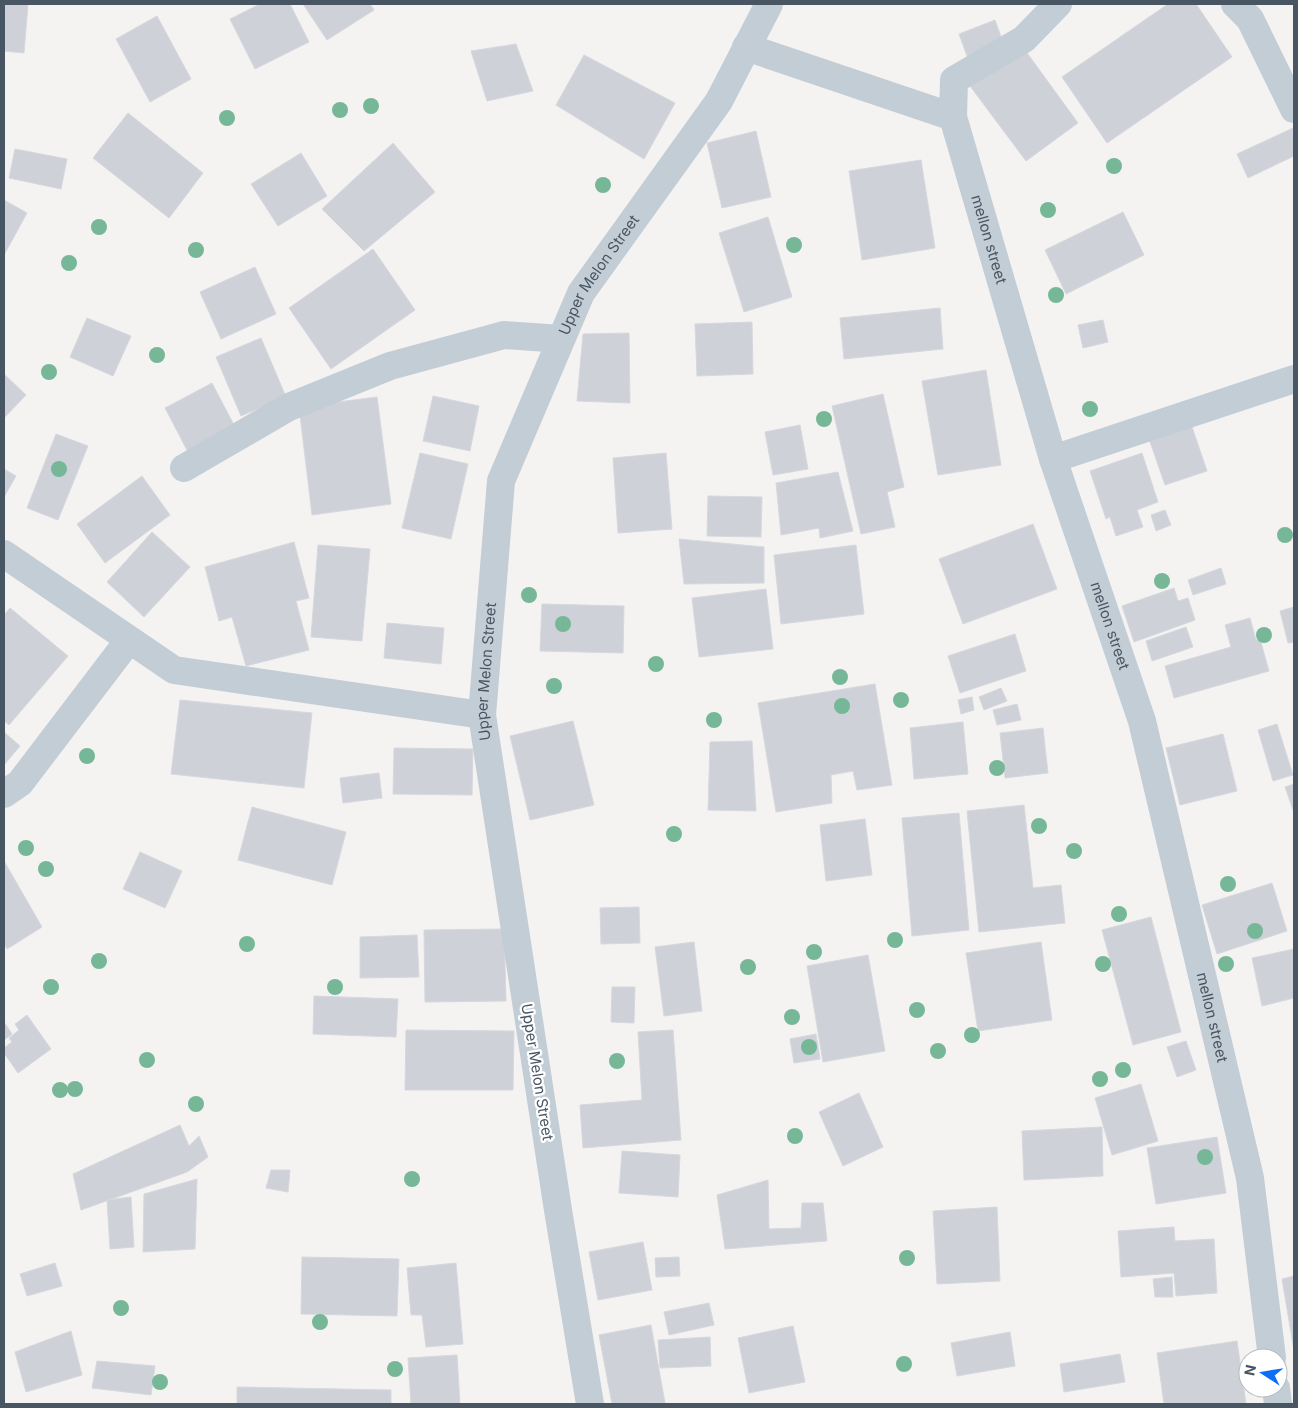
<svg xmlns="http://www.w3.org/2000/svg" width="1298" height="1408" font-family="Inter,sans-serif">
	<rect width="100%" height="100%" fill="#f5f2f2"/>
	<path fill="#ced1d8" stroke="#d6d8de" d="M4,4H28L24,53L4,51Z
		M260,4H290L309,42L255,69L230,19Z
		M303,4H370L374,10L327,40Z
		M1168,4H1196L1232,57L1107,143L1062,77Z
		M157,16L191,79L150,102L116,39Z
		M995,20L1003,42L967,56L959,34Z
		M516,44L533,91L487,101L471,51Z
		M1022,46L1078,123L1026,161L970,86Z
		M584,55L675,103L644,159L556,105Z
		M128,113L203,173L169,218L93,158Z
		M1293,128L1294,156L1248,178L1237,154Z
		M756,131L771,197L722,208L707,143Z
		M393,143L435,192L364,251L322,209Z
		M15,149L67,159L61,189L9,178Z
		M301,153L327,196L278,226L251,184Z
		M921,160L935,248L862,260L849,171Z
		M4,200L27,213L4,255Z
		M1123,212L1144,255L1066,294L1045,250Z
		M768,217L792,297L744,312L719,233Z
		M373,249L415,310L331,369L289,308Z
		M255,267L276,314L221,339L200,292Z
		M940,308L943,349L844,359L840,318Z
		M87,318L131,336L113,376L70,357Z
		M1103,320L1108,342L1083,348L1078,325Z
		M752,322L753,374L697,376L695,324Z
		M629,333L630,403L577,401L583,334Z
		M261,338L286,397L241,416L216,357Z
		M986,370L1001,465L938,475L922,381Z
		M4,374L26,395L4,418Z
		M212,383L235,427L188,452L165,408Z
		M883,394L904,487L887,492L895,527L861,534L832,406Z
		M433,396L479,406L470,451L423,441Z
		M377,397L391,504L312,515L299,407Z
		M1190,421L1207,471L1165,485L1148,436Z
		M800,425L808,469L773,475L765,432Z
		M56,434L88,446L58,520L27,508Z
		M420,453L468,464L451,539L402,528Z
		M666,453L672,529L618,533L613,458Z
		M1142,453L1158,502L1137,510L1143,527L1116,536L1110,517L1106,519L1090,471Z
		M4,469L16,476L4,497Z
		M838,472L853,531L820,538L819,528L781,535L776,483Z
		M142,476L170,515L105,563L77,524Z
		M708,496L762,497L761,537L707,536Z
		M1165,510L1171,525L1156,531L1151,515Z
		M1033,524L1057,589L963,624L939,559Z
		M152,532L190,567L144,617L107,582Z
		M679,539L764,547V583L684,584Z
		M294,542L309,598L296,601L309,650L246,666L232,617L219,621L205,567Z
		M318,545L370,549L362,641L311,637Z
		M856,545L864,614L781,624L774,555Z
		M1221,568L1226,584L1193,595L1188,580Z
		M1174,588L1178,601L1188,598L1195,620L1134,642L1122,606Z
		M766,589L773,649L699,657L692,598Z
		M542,604L624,606L623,653L540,651Z
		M1294,607V642L1288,643L1280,611Z
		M10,608L68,656L9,725L4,721V615Z
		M1250,618L1256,640L1260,639L1269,671L1174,698L1165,666L1231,647L1225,625Z
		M387,623L444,628L441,664L384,658Z
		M1186,627L1193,647L1152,661L1146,641Z
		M1015,634L1026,671L960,693L948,656Z
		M875,684L892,785L857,790L853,771L831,775L832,803L776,812L758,703Z
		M1001,688L1007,701L984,710L979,697Z
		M972,697L974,710L961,714L958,700Z
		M180,700L312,713L304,788L171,774Z
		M1017,704L1021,720L997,725L993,710Z
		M573,721L594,805L530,820L510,736Z
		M963,722L968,774L914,779L910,728Z
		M1277,724L1293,775L1273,781L1258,730Z
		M1043,728L1048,773L1005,778L1000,733Z
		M4,732L20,746L4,765Z
		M1223,734L1237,791L1180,805L1166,748Z
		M752,741L756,811L708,810L710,742Z
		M394,748L473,749L472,795L393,794Z
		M379,773L382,798L343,803L340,778Z
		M1294,784V810H1293L1285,787Z
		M1024,805L1033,888L1061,885L1065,923L979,932L967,811Z
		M252,807L346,832L332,885L238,860Z
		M959,813L969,930L912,936L902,818Z
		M865,819L872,875L826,881L820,825Z
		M140,852L182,871L165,908L123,889Z
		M4,861L42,927L7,949L4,943Z
		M1272,883L1287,931L1217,954L1202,905Z
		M639,907L640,943L601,944L600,908Z
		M1151,917L1181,1032L1133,1045L1102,930Z
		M504,929L506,1001L425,1002L424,930Z
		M417,935L419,977L360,978V937Z
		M694,942L702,1011L664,1016L655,947Z
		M1041,942L1052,1020L978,1031L966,953Z
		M1294,949V998L1262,1006L1252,958Z
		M868,955L885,1051L823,1062L807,966Z
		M612,987H635L634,1023L611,1022Z
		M314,996L398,999L396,1037L313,1034Z
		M27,1015L51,1049L18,1073L4,1053V1048L12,1042L9,1038L19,1030L15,1024Z
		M4,1022L12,1034L4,1040Z
		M406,1030L514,1031L513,1090H405Z
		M673,1030L681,1140L583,1148L580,1105L642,1100L638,1032Z
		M816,1034L820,1059L794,1063L790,1039Z
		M1186,1041L1196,1070L1177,1077L1167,1047Z
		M1141,1084L1158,1141L1112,1155L1095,1098Z
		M859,1093L883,1147L843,1166L819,1112Z
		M180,1125L189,1146L199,1136L208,1157L187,1172L81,1210L73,1174Z
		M1102,1127L1103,1176L1024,1180L1022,1131Z
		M1217,1137L1226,1193L1156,1204L1147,1148Z
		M622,1151L680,1155L678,1197L619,1193Z
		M271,1170H290L288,1192L266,1188Z
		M197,1179L195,1249L143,1252L144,1194Z
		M768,1180L769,1229L801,1228L802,1203H823L827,1241L725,1249L717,1195Z
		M131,1197L134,1247L110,1249L107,1200Z
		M997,1207L1000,1281L937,1284L933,1211Z
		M1174,1227L1175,1241L1214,1239L1217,1293L1176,1296L1174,1273L1121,1277L1118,1231Z
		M643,1242L652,1290L598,1300L589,1252Z
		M302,1257L399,1259L397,1316L301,1314Z
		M679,1257L680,1276L656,1277L655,1258Z
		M55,1263L62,1286L27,1296L20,1274Z
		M456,1263L463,1344L426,1347L422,1315H411L407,1268Z
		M1294,1276V1351L1282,1279Z
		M1172,1277L1173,1297H1155L1153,1279Z
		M709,1303L714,1325L669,1335L664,1312Z
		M651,1325L665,1403L612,1404L599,1335Z
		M793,1326L805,1382L749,1393L738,1338Z
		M71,1331L82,1375L26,1392L15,1352Z
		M1010,1332L1015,1366L957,1376L951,1343Z
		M710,1337L711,1366L660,1368L658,1340Z
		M1237,1341L1246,1404H1164L1157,1353Z
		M1120,1354L1125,1382L1064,1392L1060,1364Z
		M457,1355L460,1404H411L408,1358Z
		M97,1361L155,1366L151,1395L92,1388Z
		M237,1387L391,1390V1404H237Z"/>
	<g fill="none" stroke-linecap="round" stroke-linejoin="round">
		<g stroke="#c2cdd5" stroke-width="28">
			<path d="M1235,4L1250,19L1294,109"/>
			<path id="s1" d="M746,47L953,117L1053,459L1142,721L1250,1178L1272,1358"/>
			<path d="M953,117L954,80L1024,39L1058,4"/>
			<path d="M1053,459L1294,379"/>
			<path d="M184,468L289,407L390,366L504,335L561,339"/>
			<path d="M4,554L174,670L482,715"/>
			<path d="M4,794L20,783L129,640"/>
			<path d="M1276,1388L1278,1404"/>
			<path id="s2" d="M590,1404L558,1210L482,715L501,481L581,293L719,101L769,4"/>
		</g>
	</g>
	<g fill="#76b797">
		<circle cx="371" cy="106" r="8"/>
		<circle cx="340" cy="110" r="8"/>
		<circle cx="227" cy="118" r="8"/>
		<circle cx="1114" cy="166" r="8"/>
		<circle cx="603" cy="185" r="8"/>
		<circle cx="1048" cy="210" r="8"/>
		<circle cx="99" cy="227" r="8"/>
		<circle cx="794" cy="245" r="8"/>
		<circle cx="196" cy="250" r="8"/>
		<circle cx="69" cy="263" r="8"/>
		<circle cx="1056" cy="295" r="8"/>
		<circle cx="157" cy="355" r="8"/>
		<circle cx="49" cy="372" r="8"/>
		<circle cx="1090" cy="409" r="8"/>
		<circle cx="824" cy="419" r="8"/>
		<circle cx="59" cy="469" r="8"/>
		<circle cx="1285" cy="535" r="8"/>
		<circle cx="1162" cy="581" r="8"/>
		<circle cx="529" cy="595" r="8"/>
		<circle cx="563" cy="624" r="8"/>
		<circle cx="1264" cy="635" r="8"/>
		<circle cx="656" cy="664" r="8"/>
		<circle cx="840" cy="677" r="8"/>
		<circle cx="554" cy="686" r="8"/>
		<circle cx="901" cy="700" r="8"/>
		<circle cx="842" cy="706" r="8"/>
		<circle cx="714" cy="720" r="8"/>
		<circle cx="87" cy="756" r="8"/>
		<circle cx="997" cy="768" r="8"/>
		<circle cx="1039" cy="826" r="8"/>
		<circle cx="674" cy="834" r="8"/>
		<circle cx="26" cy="848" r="8"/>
		<circle cx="1074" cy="851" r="8"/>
		<circle cx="46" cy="869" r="8"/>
		<circle cx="1228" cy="884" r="8"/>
		<circle cx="1119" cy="914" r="8"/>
		<circle cx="1255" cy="931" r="8"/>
		<circle cx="895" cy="940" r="8"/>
		<circle cx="247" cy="944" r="8"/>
		<circle cx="814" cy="952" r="8"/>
		<circle cx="99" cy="961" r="8"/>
		<circle cx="1103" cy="964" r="8"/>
		<circle cx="1226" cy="964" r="8"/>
		<circle cx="748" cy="967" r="8"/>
		<circle cx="51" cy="987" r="8"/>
		<circle cx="335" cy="987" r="8"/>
		<circle cx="917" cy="1010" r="8"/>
		<circle cx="792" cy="1017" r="8"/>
		<circle cx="972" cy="1035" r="8"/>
		<circle cx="809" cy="1047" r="8"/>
		<circle cx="938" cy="1051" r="8"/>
		<circle cx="147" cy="1060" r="8"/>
		<circle cx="617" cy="1061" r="8"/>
		<circle cx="1123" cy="1070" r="8"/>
		<circle cx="1100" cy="1079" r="8"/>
		<circle cx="75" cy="1089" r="8"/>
		<circle cx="60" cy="1090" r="8"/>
		<circle cx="196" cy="1104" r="8"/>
		<circle cx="795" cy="1136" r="8"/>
		<circle cx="1205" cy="1157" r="8"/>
		<circle cx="412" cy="1179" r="8"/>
		<circle cx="907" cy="1258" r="8"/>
		<circle cx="121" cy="1308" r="8"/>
		<circle cx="320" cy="1322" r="8"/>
		<circle cx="904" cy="1364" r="8"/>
		<circle cx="395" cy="1369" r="8"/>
		<circle cx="160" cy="1382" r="8"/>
	</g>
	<g text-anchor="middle" stroke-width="4.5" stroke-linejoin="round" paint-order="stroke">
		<g font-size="15" fill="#485562" stroke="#fff">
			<text dy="5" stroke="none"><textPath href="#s1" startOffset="346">mellon street</textPath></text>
			<text dy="5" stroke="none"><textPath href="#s2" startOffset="1161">Upper Melon Street</textPath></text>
			<text dy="5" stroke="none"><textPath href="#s1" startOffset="751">mellon street</textPath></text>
			<text dy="5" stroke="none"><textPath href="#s2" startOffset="741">Upper Melon Street</textPath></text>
			<text dy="5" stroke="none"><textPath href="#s1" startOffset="1156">mellon street</textPath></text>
			<text transform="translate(537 1072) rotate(81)" y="5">Upper Melon Street</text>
		</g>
	</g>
	<rect width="1298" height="1408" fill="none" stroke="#485562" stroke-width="10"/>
	<g transform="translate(1263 1373) rotate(282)"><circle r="24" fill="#ffffff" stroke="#b6bbc0"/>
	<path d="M0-4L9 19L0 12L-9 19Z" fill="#0b6ff6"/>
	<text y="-8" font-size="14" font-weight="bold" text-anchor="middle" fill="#485562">N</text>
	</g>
</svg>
